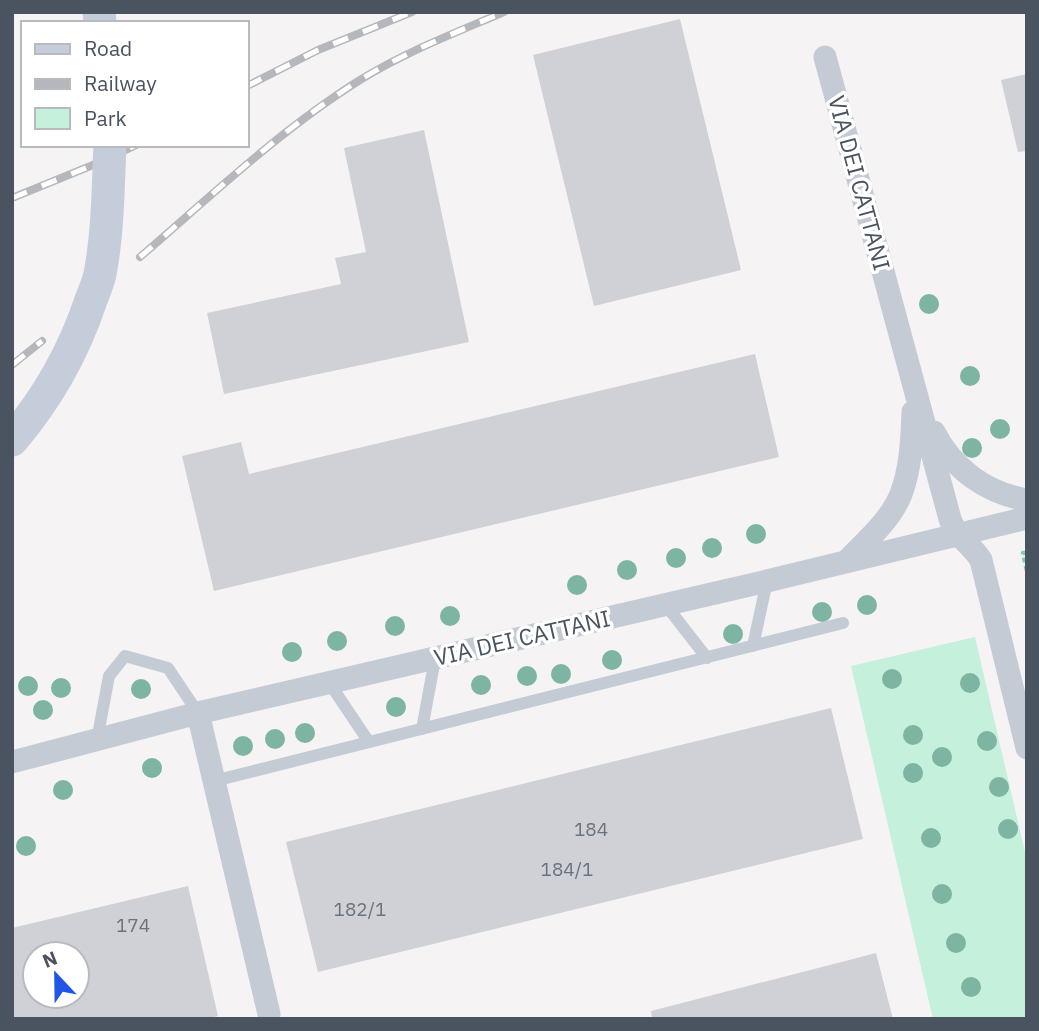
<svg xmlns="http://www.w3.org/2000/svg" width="1039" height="1031" font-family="'IBM Plex Sans',sans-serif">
	<rect width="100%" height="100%" fill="#f5f3f3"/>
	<path fill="#c4f0dc" d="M975,637L1027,861V1019H933L851,666Z"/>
	<path fill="#cfd1d7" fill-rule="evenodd" d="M680,19L741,270L594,306L533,55Z
		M1027,74V151L1018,152L1001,80Z
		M424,130L469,342L224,394L207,313L341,284L335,258L366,252L344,148Z
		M755,354L779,457L214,591L182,456L241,442L249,474Z
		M831,708L863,839L318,972L286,842Z
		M188,886L218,1016L206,1019H12V928ZM35,954H77V996H35Z
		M876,953L893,1019H652L651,1011Z"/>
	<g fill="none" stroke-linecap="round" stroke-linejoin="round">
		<path stroke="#7cceb2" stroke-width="4.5" stroke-dasharray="5 3.5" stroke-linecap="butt" d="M1027,553H1023L1027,571"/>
		<path stroke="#c4cbd4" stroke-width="12" d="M665,604L707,658
			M753,646L767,581
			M330,684L369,742
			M422,729L435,659
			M97,740L109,676L125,656L168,668L198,713
			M214,781L843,623"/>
		<path stroke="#c4cbd4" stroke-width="23" d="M825,57L950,519C955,536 972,545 981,560L1027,748
			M934,432C953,469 986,493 1027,500
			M846,562C865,542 891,520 901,494C911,468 912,438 913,412
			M198,713L269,1014
			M12,762L198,713L767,581L1027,518"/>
		<path stroke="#c6cdda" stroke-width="33" d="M99,12L100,23"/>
		<g stroke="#b5b7bd" stroke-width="8">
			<path id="rail" d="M247,86L318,50L412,12
				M12,198L93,165L136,145
				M140,257C211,196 280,130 360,80C405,52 455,33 504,12
				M12,365L42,341"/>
		</g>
		<use href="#rail" stroke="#fff" stroke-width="5" stroke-dasharray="16" stroke-linecap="butt"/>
		<path stroke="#c6cdda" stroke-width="33" d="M12,440C47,399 74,351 91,300C94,292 98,283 100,274C108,232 108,188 110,145"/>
	</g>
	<g fill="#7db5a2">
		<circle cx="929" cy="304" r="10"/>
		<circle cx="970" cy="376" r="10"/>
		<circle cx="1000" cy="429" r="10"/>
		<circle cx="972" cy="448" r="10"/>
		<circle cx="756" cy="534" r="10"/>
		<circle cx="712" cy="548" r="10"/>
		<circle cx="676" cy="558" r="10"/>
		<circle cx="627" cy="570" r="10"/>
		<circle cx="577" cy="585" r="10"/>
		<circle cx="867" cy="605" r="10"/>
		<circle cx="822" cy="612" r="10"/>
		<circle cx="450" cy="616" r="10"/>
		<circle cx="395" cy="626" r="10"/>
		<circle cx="733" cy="634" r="10"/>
		<circle cx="337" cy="641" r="10"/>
		<circle cx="292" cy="652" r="10"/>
		<circle cx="612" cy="660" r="10"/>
		<circle cx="561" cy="674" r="10"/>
		<circle cx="527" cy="676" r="10"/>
		<circle cx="892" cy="679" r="10"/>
		<circle cx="970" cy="683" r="10"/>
		<circle cx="481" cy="685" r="10"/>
		<circle cx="28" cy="686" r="10"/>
		<circle cx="61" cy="688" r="10"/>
		<circle cx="141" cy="689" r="10"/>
		<circle cx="396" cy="707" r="10"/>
		<circle cx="43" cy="710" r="10"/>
		<circle cx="305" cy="733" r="10"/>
		<circle cx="913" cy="735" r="10"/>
		<circle cx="275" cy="739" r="10"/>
		<circle cx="987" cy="741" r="10"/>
		<circle cx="243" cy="746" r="10"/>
		<circle cx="942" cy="757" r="10"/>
		<circle cx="152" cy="768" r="10"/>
		<circle cx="913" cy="773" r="10"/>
		<circle cx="999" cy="787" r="10"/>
		<circle cx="63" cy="790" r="10"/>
		<circle cx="1008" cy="829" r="10"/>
		<circle cx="931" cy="838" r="10"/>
		<circle cx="26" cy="846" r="10"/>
		<circle cx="942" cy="894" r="10"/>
		<circle cx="956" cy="943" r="10"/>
		<circle cx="971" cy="987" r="10"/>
	</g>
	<g text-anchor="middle" stroke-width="7" stroke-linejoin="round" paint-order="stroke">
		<g font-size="19" fill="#6b727e">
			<text x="591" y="836">184</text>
			<text x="567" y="876">184/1</text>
			<text x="360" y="916">182/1</text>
			<text x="133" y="932">174</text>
		</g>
		<g font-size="23" fill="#4a5360" stroke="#fff">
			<text transform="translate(859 183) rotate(75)" y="8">VIA DEI CATTANI</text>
			<text transform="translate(522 638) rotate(-13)" y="8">VIA DEI CATTANI</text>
		</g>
	</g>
	<rect width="1039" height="1031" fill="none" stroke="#4a5360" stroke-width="28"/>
	<rect x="21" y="21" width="228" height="126" fill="#ffffff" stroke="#b7babf" stroke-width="2"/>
	<rect x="35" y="44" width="35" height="10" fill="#c6cdda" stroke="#b7babf" stroke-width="2"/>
	<text x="84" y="56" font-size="21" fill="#4a5360">Road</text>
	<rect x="35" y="79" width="35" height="10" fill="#b5b7bd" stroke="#b7babf" stroke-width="2"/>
	<text x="84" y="91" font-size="21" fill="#4a5360">Railway</text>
	<rect x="35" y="108" width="35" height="21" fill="#c4f0dc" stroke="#b7babf" stroke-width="2"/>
	<text x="84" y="126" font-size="21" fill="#4a5360">Park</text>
	<g transform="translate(56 975) rotate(338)"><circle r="33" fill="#ffffff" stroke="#b7babf" stroke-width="2"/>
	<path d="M0-5L12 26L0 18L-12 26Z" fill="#1f56e3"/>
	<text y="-10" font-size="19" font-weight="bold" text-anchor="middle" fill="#4a5360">N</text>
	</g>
</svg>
